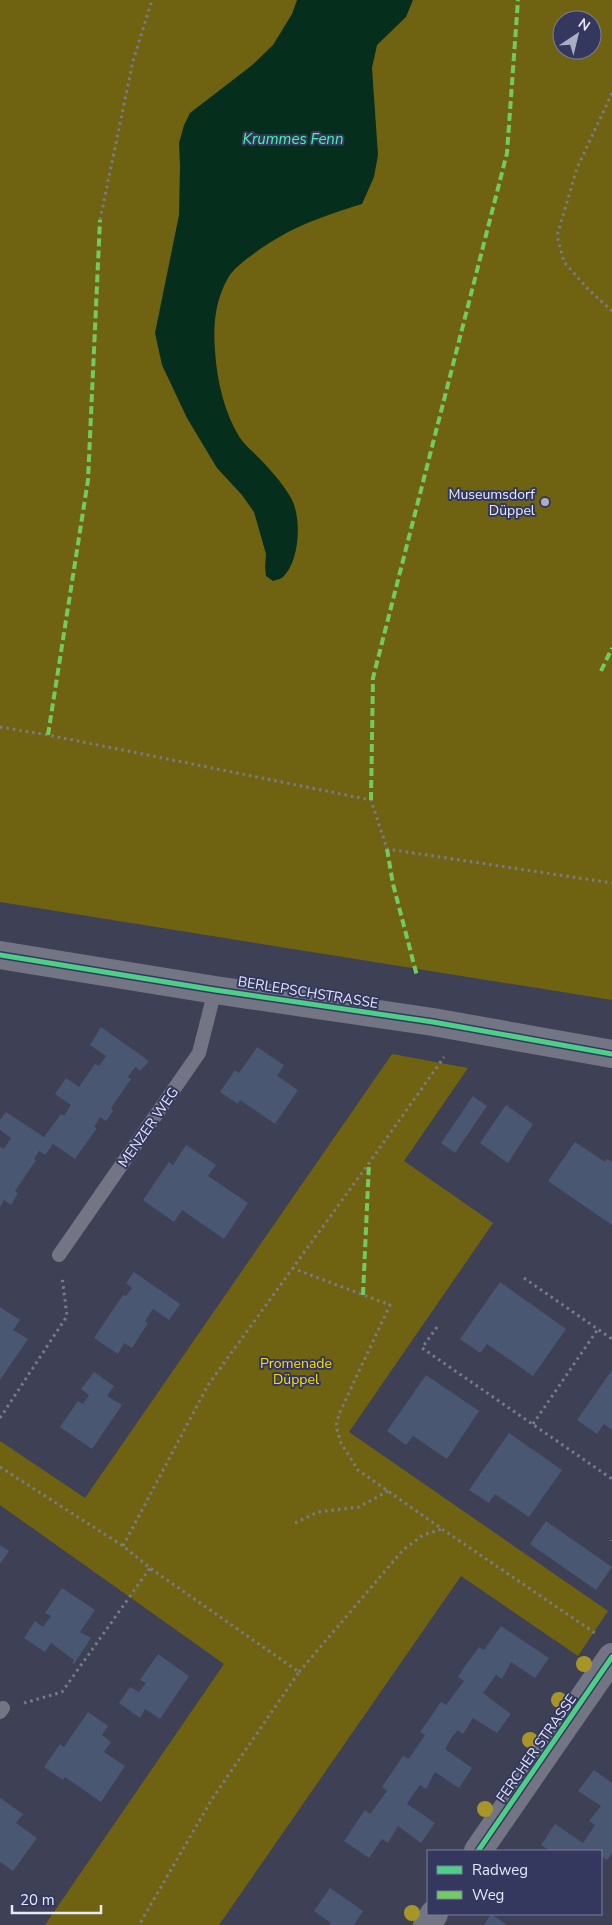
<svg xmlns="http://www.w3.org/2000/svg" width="612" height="1925" font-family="'Nunito Sans',sans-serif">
	<rect width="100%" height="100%" fill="#3e4055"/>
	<path fill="#6f6311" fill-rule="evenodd" d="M0,0H612V1000L0,902ZM562,20H592V50H562Z
		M392,1054L468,1068L404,1161L493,1223L349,1432L608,1611L578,1656L461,1576L219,1925H45L224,1664L0,1505V1441L85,1498Z"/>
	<path fill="#062e1d" d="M297,0H413L406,17L377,45L372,68L378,155L374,177L362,204C320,217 288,228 252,255C244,261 233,269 228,278C215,301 213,325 215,351C217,381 224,412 240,438C244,444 250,449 255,454C268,467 282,482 291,498C302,517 300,561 283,577C281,579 276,580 273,581L266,576L265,567L266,554L254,512L242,495L217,468L187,418L162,365L155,333L179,215L180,165L179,143L184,125L190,113L251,66L273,45L292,14Z"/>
	<path fill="#4a5772" d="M101,1027L149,1061L140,1071L135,1067L128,1077L131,1079L111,1108L113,1111L106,1121L100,1117L94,1127L97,1128L75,1159L53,1144L45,1155L39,1151L34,1159L36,1160L15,1191L18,1193L11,1205L4,1200L0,1207V1147L4,1149L11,1138L0,1130V1120L6,1112L44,1137L61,1114L64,1116L71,1105L55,1094L66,1078L79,1087L95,1064L99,1066L106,1056L90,1045Z
		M257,1047L284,1065L277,1076L298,1090L275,1124L240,1100L238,1104L220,1092L235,1070L239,1073Z
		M473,1096L487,1106L455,1153L441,1143Z
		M506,1105L533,1124L508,1163L480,1143Z
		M575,1142L605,1162L607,1159L612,1162V1225L548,1181Z
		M186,1145L216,1165L208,1176L248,1203L224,1239L182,1210L174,1222L143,1200L169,1162L173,1165Z
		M134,1272L180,1304L169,1320L153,1309L145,1321L148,1323L132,1348L124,1343L118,1354L94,1338L123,1295L126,1296L132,1288L126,1283Z
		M500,1282L566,1329L533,1376L487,1344L480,1353L460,1339Z
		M0,1307L20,1320L13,1330L28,1339L0,1380Z
		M612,1370V1430L604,1424L597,1434L577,1420Z
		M94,1372L114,1386L107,1396L122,1405L92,1449L60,1427L78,1401L83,1404L89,1395L81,1389Z
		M426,1375L479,1411L447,1459L413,1436L406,1445L387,1431Z
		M509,1433L562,1470L529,1517L495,1494L489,1503L469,1490Z
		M546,1521L612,1567L596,1590L530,1544Z
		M0,1545L9,1551L0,1564Z
		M62,1588L95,1610L80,1632L91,1638L74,1664L72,1663L74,1660L51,1643L45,1652L24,1638L35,1621L43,1627L51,1616L45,1613Z
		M501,1626L549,1658L535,1678L511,1662L502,1679L496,1675L483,1693L511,1714L497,1733L473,1718L463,1734L458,1730L452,1737L445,1749L472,1768L459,1788L435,1772L426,1789L420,1785L414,1793L407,1804L435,1823L421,1843L398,1826L388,1843L382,1839L369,1858L344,1841L365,1810L370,1814L387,1791L382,1787L403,1756L409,1759L425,1735L420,1732L441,1702L446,1705L464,1681L458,1677L465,1666L479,1647L484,1650Z
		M158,1654L189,1676L160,1719L145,1709L140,1718L119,1703L130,1687L139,1692L146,1683L140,1680Z
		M88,1712L108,1726L102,1735L111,1742L104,1752L125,1766L101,1802L65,1777L63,1780L44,1767L60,1744L64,1747Z
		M594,1770L612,1783V1853L607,1860L602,1857L601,1858V1851H550L541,1845L555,1824L583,1843L595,1825L589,1821L601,1806L578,1791Z
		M0,1798L23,1814L16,1823L37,1838L13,1871L0,1862Z
		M330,1888L363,1911L354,1925H329L331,1923L314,1911Z
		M491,1914L507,1925H484Z"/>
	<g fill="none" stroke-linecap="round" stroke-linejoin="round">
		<path stroke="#7a7b89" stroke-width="3" stroke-dasharray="2.5 4" stroke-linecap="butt" d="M612,93L577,168L557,236L564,262L588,289L612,311
			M100,220L133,61L152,0
			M0,727L48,735L371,800L387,849L612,883
			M292,1268L390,1305L339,1414L336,1426L341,1443L358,1470L442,1529L595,1633
			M524,1278L612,1339
			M437,1327L422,1348L612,1479
			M0,1418L67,1316L62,1277
			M533,1424L598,1329
			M0,1467L123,1546L150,1568L299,1672L212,1799L139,1925
			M295,1523L318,1512L359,1507L388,1491
			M612,1541V1540
			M123,1546L208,1385L369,1163L444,1057
			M299,1672L403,1550L423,1535L442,1529
			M24,1703L62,1692L150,1568"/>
		<path stroke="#737584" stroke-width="14" d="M59,1255L199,1053L215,990
			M0,1712L3,1708"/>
		<path stroke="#737584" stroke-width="28" d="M0,955L215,990L433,1022L612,1054
			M478,1851L612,1657
			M427,1925L434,1914"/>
		<path stroke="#71cb61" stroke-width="4" stroke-dasharray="8 4" stroke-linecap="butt" d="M601,671L612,648
			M48,735L88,480L100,220
			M371,800L373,678L507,153L518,0
			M387,849L393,884L417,976
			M363,1295L369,1163"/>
		<g stroke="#35385e" stroke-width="8">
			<path id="cycleway" d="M0,955L215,990L433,1022L612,1054
				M478,1851L612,1657"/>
		</g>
		<use href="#cycleway" stroke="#4dcf88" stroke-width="5"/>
	</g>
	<g fill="#a79627">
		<circle cx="584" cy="1664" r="8"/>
		<circle cx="559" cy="1700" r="8"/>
		<circle cx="530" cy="1740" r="8"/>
		<circle cx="485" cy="1809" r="8"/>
		<circle cx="412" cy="1913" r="8"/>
	</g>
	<circle fill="#abaec2" stroke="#35385e" stroke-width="2" cx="545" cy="502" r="5"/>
	<g text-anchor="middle" stroke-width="4" stroke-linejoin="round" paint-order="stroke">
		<g font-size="14" fill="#e6e9fc" stroke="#35385e" text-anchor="end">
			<text x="535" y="499">Museumsdorf<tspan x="535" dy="16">Düppel</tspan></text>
		</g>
		<g font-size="14" fill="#e6e9fc" stroke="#35385e">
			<text transform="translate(308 992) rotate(9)" y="5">BERLEPSCHSTRASSE</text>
			<text transform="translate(148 1127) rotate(-55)" y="5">MENZER WEG</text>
			<text transform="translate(536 1748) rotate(-55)" y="5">FERCHER STRASSE</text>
		</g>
		<g font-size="14" fill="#fddd01" stroke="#35385e">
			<text x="296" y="1368">Promenade<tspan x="296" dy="16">Düppel</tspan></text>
		</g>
		<g font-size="15" font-style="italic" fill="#3ef8a5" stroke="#35385e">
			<text x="293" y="144">Krummes Fenn</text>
		</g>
	</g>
	<rect x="427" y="1850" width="175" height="65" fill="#35385e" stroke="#7c7f9d"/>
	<rect x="437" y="1866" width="25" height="8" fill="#4dcf88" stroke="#7c7f9d"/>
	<text x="472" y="1875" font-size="15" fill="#e6e9fc">Radweg</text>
	<rect x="437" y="1891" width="25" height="8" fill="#71cb61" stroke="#7c7f9d"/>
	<text x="472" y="1900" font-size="15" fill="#e6e9fc">Weg</text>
	<g transform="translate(577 35) rotate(35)"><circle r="24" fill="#35385e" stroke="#7c7f9d"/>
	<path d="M0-4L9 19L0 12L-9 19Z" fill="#abaec2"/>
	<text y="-8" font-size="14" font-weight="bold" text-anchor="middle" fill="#e6e9fc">N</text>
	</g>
	<path d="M12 1905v8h89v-8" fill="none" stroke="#e6e9fc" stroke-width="2.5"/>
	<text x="20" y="1905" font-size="15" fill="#e6e9fc" stroke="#35385e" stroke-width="4" paint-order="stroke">20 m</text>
</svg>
